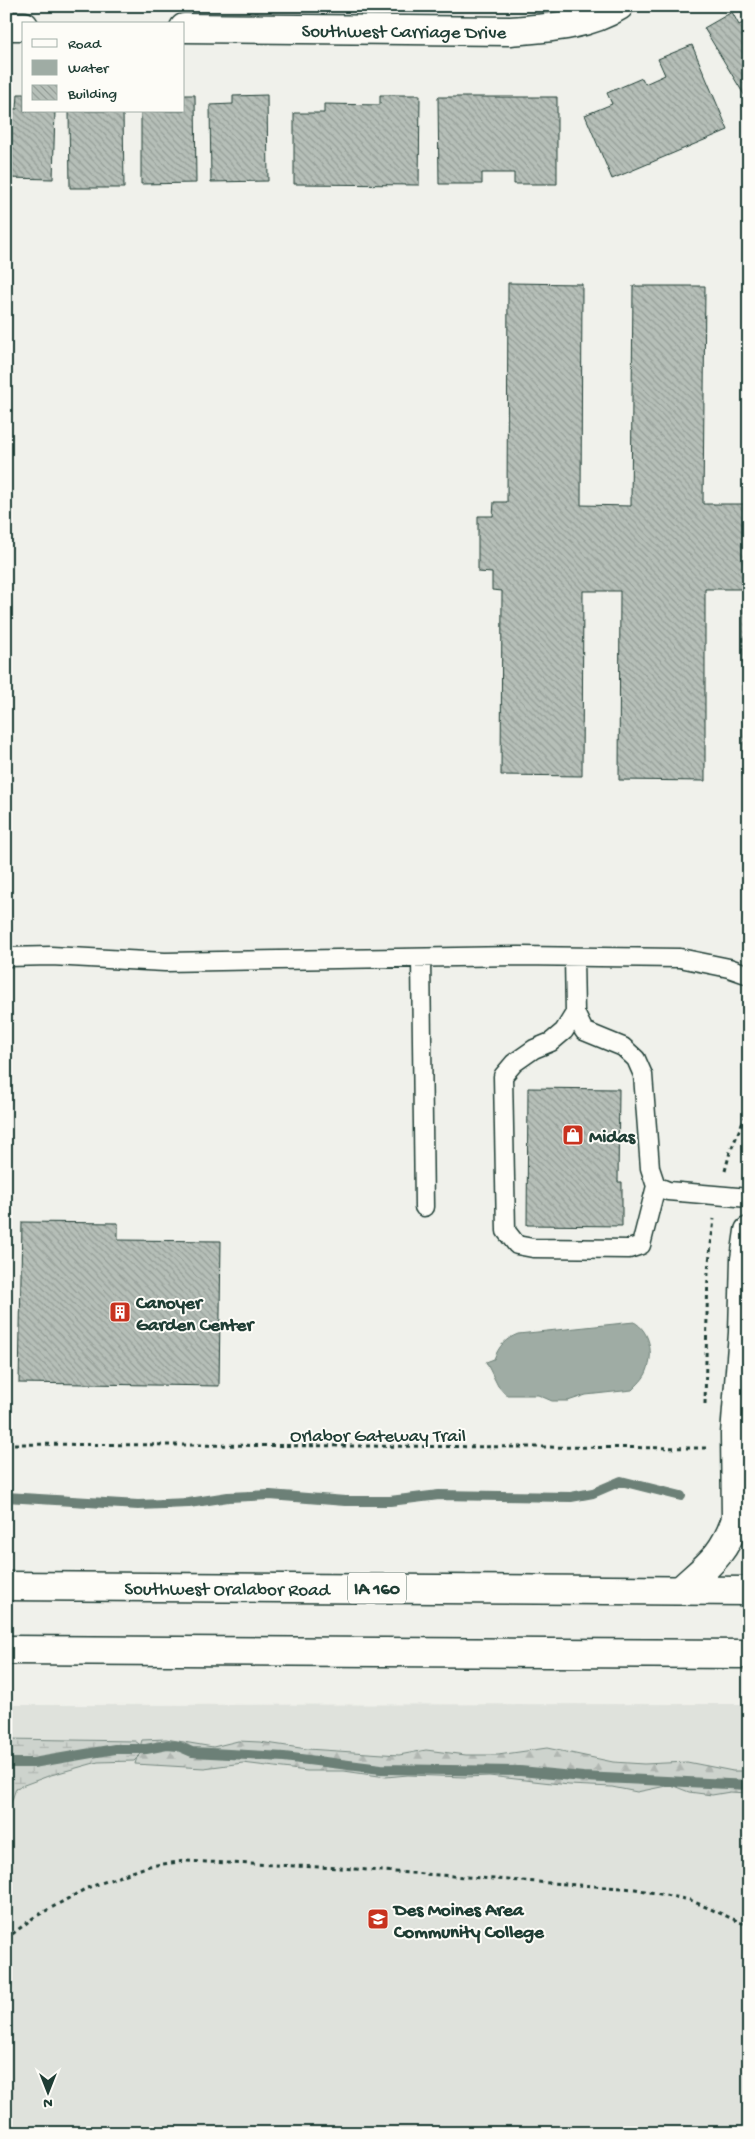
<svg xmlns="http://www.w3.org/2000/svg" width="755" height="2139" font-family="'Gochi Hand',sans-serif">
	<defs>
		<pattern id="forest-firs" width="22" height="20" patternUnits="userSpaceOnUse" patternTransform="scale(1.25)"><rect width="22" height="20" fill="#cdd3cd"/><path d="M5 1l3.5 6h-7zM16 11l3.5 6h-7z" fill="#b0b6b1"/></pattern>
		<pattern id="wetland-marsh" width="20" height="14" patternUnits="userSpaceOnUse" patternTransform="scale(1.25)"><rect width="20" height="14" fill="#cdd3cd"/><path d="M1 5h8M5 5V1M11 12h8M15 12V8" fill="none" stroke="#b0b6b1"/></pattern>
		<pattern id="building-back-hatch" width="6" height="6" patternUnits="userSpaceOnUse" patternTransform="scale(1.25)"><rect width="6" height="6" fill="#b6bfb8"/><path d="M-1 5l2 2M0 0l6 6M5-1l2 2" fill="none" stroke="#939c96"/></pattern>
	</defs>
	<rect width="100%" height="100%" fill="#f0f1eb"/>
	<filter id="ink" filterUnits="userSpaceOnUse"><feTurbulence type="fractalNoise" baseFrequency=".02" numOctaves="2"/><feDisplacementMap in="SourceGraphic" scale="10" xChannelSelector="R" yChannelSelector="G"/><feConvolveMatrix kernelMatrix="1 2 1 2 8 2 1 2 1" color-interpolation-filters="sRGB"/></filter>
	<g filter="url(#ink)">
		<path fill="#dfe2dc" d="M749,1704V2133H6V1705Z"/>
		<path fill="url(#forest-firs)" stroke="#768880" d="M166,1739L213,1747L238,1741L260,1742L307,1749L399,1755L426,1750L466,1755H498L547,1748L613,1762L644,1764L687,1762L733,1771H749V1793L730,1792L712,1795L689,1792L671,1785L637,1792L612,1787L569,1785L489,1776L465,1777L408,1775L386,1777L344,1771H307L243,1763L204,1768L135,1764L142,1740Z"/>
		<path fill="url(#wetland-marsh)" stroke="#768880" d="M6,1739L135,1741L146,1749L134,1761L98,1762L51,1775L16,1788L6,1818Z"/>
		<path fill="#9faca4" stroke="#6c8077" d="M634,1322C650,1331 654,1354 647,1371C644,1379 637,1385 632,1390L586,1395L568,1401H552L538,1395H506L498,1386L486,1362L494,1359C499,1346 505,1339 518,1334Z"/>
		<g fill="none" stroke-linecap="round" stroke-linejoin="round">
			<path stroke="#6c8077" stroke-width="10" d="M6,1497L138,1505L189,1503L228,1497L270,1495L345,1501H390L439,1495L571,1497L593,1493L621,1481L681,1496
				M6,1763H33L115,1749H146L167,1745L178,1746L192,1752L284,1757L381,1769L520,1771L583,1777L749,1785"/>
		</g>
		<path fill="url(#building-back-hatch)" stroke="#1f3d34" d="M732,12L739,25L749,20V103L704,28Z
			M692,45L728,130L612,179L585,115L612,104L607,93L642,78L645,84L665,75L658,59Z
			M18,94H24V111H55L53,179L6,178V109H17Z
			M184,95H195L196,183L141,184V111H184Z
			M267,95L268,181L211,182L210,105L233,104V96Z
			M380,95H420L419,185L294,184V113H324V104L380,105Z
			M438,97H557V184H514V173H482V184H439Z
			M69,111H123L124,188H70Z
			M508,283L582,284L581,505L631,506L633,286H705L703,504H748L749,463V777H743V589H705V781L619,780L620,591H583L582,776L501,775L502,591L492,590V573L478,572V516H493L494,502H507Z
			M528,1088L619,1089L618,1182H622V1226L527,1225Z
			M22,1222L118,1223V1240L221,1241L219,1386L19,1383Z"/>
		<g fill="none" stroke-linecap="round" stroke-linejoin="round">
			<g stroke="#1f3d34" stroke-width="21">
				<path id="service" d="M6,957L51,956L165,962L519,956L680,958L729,968L749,975
					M574,957L575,1013L584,1031L623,1047L636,1059L643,1075L650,1168L656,1186L668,1191L749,1198
					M421,958L424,1207
					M575,1013L564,1031L551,1042L534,1049L514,1063L503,1076L506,1231L517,1245L533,1248L629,1249L641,1245L656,1186"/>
			</g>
			<g stroke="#1f3d34" stroke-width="31">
				<g id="minor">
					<path d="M6,26H24"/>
					<path id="s1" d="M184,28L511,31C547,28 588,26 619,6"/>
					<path d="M736,1519L735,1434L743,1333L745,1259L749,1231"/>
				</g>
			</g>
			<g stroke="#1f3d34" stroke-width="31">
				<g id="primary">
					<path id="s2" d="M6,1586L749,1591"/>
					<path d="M681,1590C708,1565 724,1555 736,1519"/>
					<path d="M6,1650L749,1654"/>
				</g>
			</g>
			<path stroke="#1f3d34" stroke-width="3" stroke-dasharray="4 4" stroke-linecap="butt" d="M725,1171L730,1152L749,1107
				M705,1404L708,1271L714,1219
				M6,1444L706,1448
				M6,1939L33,1918L87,1888L149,1866L185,1861L340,1868L635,1889L690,1900L749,1926"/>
			<use href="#service" stroke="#fdfcf7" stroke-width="18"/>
			<use href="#minor" stroke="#fdfcf7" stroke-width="28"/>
			<use href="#primary" stroke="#fdfcf7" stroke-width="28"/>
		</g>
	</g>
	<defs>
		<g id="shop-square" transform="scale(1.125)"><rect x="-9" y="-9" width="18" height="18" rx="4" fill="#c8321e" stroke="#fdfcf7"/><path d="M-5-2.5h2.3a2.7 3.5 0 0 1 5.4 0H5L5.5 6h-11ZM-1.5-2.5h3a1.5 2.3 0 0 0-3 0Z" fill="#fff"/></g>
		<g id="building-square" transform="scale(1.125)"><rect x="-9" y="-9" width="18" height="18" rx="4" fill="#c8321e" stroke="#fdfcf7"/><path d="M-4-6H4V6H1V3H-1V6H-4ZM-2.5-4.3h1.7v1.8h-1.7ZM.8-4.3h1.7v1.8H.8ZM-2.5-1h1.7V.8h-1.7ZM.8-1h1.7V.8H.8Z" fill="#fff"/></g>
		<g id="university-square" transform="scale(1.125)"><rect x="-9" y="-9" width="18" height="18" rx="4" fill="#c8321e" stroke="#fdfcf7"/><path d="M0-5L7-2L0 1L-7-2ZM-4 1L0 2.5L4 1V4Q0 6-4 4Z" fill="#fff"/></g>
	</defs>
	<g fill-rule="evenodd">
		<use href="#shop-square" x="573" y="1135"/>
		<use href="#building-square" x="120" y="1312"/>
		<use href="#university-square" x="378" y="1919"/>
	</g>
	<g text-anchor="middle" stroke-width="4" stroke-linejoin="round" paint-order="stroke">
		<rect fill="#fdfcf7" stroke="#62766e" stroke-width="1" x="348" y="1572.5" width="58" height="31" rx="4"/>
		<g font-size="18" font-weight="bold" fill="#1f3d34">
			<text x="377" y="1594">IA 160</text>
		</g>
		<g font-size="19" fill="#1f3d34" stroke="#fdfcf7">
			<text dy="7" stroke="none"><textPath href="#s1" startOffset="220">Southwest Carriage Drive</textPath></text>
			<text x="378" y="1441">Orlabor Gateway Trail</text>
			<text dy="7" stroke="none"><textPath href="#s2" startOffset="221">Southwest Oralabor Road</textPath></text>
		</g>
		<g font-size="19" font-weight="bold" fill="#1f3d34" stroke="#fdfcf7" text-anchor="start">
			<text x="589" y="1142">Midas</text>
			<text x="136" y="1308">Canoyer<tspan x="136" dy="22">Garden Center</tspan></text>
			<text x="394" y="1915">Des Moines Area<tspan x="394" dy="22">Community College</tspan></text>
		</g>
	</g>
	<rect width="755" height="2139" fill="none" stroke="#fdfcf7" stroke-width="25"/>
	<rect x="12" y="12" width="730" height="2114" fill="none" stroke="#1f3d34" stroke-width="2" filter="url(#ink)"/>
	<rect x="22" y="22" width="162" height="90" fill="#fdfcf7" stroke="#a4b0a9"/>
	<rect x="32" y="39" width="25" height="8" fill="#fdfcf7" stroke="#a4b0a9"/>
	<text x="68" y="48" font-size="15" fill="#1f3d34">Road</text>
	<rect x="32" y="60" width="25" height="15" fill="#9faca4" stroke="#a4b0a9"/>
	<text x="68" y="72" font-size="15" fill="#1f3d34">Water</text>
	<rect x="32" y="85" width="25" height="15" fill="url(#building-back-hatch)" stroke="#a4b0a9"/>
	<text x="68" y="98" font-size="15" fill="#1f3d34">Building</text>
	<g transform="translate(48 2092) rotate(180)" stroke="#fdfcf7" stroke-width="4" paint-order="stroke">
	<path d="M0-4L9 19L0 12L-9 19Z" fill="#1f3d34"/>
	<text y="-8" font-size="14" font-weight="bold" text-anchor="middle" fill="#1f3d34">N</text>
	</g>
</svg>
